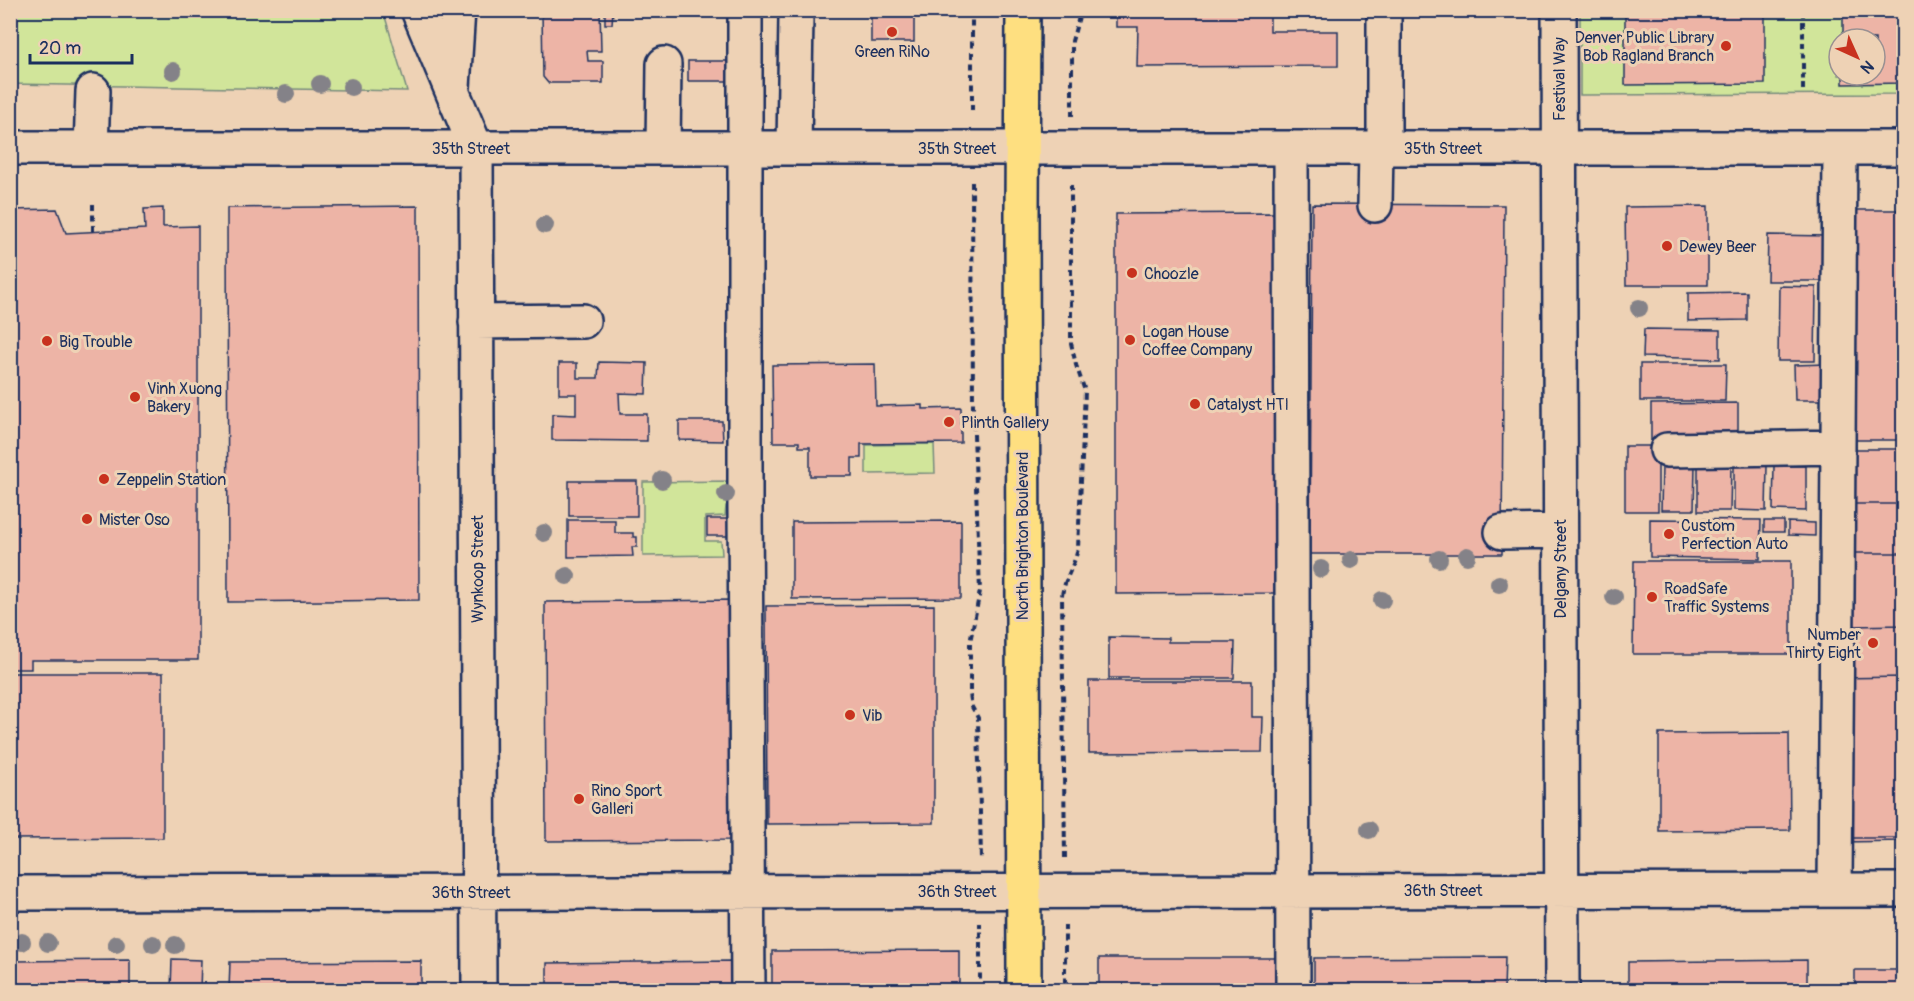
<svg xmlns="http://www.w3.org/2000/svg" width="1914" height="1001" font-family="Pangolin,sans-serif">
	<rect width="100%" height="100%" fill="#eed2b5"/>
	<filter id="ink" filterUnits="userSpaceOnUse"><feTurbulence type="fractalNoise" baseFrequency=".0167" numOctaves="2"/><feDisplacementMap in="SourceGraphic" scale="12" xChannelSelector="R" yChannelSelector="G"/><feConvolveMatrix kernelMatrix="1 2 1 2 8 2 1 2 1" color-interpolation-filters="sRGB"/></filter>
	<g filter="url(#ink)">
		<path fill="#d1e59a" stroke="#768a7c" stroke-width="1.5" fill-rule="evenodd" d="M383,10L407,91L11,84V11Z
			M1580,11H1903V94L1580,95ZM1839,39H1875V75H1839Z
			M934,444L935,473L866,474V445Z
			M738,481V506H726L725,516L705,517V541H721L722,555L643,556V482Z"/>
		<path fill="#edb4a6" stroke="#1b2f5e" stroke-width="1.5" d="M542,10H600L601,51H587L588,61H603V83H548L543,77Z
			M605,10H613L612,24H605Z
			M871,10H914V42H871Z
			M1116,10H1270V31H1338V66L1137,67L1138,27H1116Z
			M1625,10H1765V84L1625,85Z
			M1843,10H1904V83L1843,84V75H1875V39H1843Z
			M688,61H732V81H688Z
			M1312,204L1504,205L1502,554H1310Z
			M418,206L419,600L228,602L227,208Z
			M1708,206V285H1626L1625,207Z
			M163,208V227L198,226V660H31V669H10V210L57,209L66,233L145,229L144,209Z
			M1849,210H1904V440H1849Z
			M1274,213V593L1116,594V214Z
			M1768,235L1827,236L1826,281H1767Z
			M1779,286L1816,287L1815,361H1778Z
			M1747,292V320L1688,321V293Z
			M1644,329L1720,330V359L1643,357Z
			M599,362L647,363L646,394L619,393L620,414H647V441L552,440V414L576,415V394H559V363H577V378H598Z
			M875,364L876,406L923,405V409L961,408V443L861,444V458H852V476H810V447H799V442H773L772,365Z
			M1640,364H1726L1725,401H1640Z
			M1827,364V400H1795L1794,365Z
			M1738,403V440L1651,441V404Z
			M679,421H722L723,441L679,440Z
			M1625,446H1658V511H1625Z
			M1850,449H1904V504H1850Z
			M1850,449H1904V838H1835Z
			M1662,465H1695L1694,510H1661Z
			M1698,466H1731L1730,511H1698Z
			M1734,466H1767L1766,511L1734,510Z
			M1774,466H1806V511L1773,510Z
			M569,481H637V516H569Z
			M707,519H741V536H707Z
			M1650,519L1761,520L1760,559L1650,557Z
			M568,520H615V533H633V537H637V547H632L633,556L568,557Z
			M961,521V598L792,599V522Z
			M1764,521H1784V532H1764Z
			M1788,522L1815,523V536L1788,535Z
			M1853,553H1903V625L1853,626Z
			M1634,561H1791V654H1633Z
			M733,600L734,840L546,841L545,602Z
			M934,605V823L767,824L766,606Z
			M1109,637L1168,638V642H1235L1234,678H1109Z
			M10,673H163V838L10,839Z
			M1904,677V841L1841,842L1839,678Z
			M1089,681H1252V717H1263L1262,752L1089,753Z
			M1789,733L1790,830L1659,831V734Z
			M959,950V990H772V951Z
			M1505,957L1504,990H1314V958Z
			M1099,958H1284V990H1099Z
			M172,959L201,960L200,990H171Z
			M130,960V990H10V963L13,961Z
			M1807,960V990H1628V962Z
			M421,961V990H229L230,962Z
			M733,961V990H547V963Z
			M1855,970H1904V990H1855Z"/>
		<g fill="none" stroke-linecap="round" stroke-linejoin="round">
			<g stroke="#1b2f5e" stroke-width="38">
				<path id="minor" d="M418,10L476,148L479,990
					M745,10V507L748,990
					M1559,10L1562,990
					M453,87L458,10
					M10,148H1904
					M91,148L93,91
					M663,148L664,64
					M794,148L796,16
					M1291,148L1293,990
					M1384,148V10
					M1375,205L1376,148
					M476,322L583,321
					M1667,450L1838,447
					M1502,532L1560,531
					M1835,890L1840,148
					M10,893L1904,890"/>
			</g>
			<g stroke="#1b2f5e" stroke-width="38">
				<path id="major" d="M1023,10L1022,214L1024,990"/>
			</g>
			<path stroke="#1b2f5e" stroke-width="4" stroke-dasharray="6 4.5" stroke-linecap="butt" d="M972,10V115
				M1803,90V10
				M1072,116V41L1081,10
				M972,182L973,408L980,591L970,642V694L972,707L978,718L981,859
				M93,231V203
				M1065,858L1062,596C1064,579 1075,565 1078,548L1085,391L1076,365L1071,343V181
				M1065,925V990
				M980,990V923"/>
			<use href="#minor" stroke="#eed2b5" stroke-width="33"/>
			<use href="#major" stroke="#fedf80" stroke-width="33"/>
		</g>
		<g fill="#848288">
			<circle cx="173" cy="71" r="9"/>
			<circle cx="320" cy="84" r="9"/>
			<circle cx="351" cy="87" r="9"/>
			<circle cx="286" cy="94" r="9"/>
			<circle cx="545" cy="225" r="9"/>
			<circle cx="1639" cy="308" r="9"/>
			<circle cx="662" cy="480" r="9"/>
			<circle cx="726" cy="494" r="9"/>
			<circle cx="544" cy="533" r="9"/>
			<circle cx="1467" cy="556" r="9"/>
			<circle cx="1439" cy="559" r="9"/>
			<circle cx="1351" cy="560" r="9"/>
			<circle cx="1321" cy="569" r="9"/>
			<circle cx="567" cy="576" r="9"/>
			<circle cx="1499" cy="584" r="9"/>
			<circle cx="1614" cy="597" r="9"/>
			<circle cx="1382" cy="600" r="9"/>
			<circle cx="1369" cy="830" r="9"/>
			<circle cx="22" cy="942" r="9"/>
			<circle cx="48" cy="943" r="9"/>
			<circle cx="116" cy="944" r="9"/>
			<circle cx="153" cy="944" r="9"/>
			<circle cx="175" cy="945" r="9"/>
		</g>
	</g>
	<g fill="#c8321e" stroke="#eed2b5" stroke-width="2">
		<circle cx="892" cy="32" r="6"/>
		<circle cx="1726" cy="46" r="6"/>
		<circle cx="1667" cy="246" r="6"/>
		<circle cx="1132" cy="273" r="6"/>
		<circle cx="1130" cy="340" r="6"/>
		<circle cx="47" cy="341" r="6"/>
		<circle cx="135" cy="397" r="6"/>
		<circle cx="1195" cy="404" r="6"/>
		<circle cx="949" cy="422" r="6"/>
		<circle cx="104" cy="479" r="6"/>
		<circle cx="87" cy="519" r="6"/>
		<circle cx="1669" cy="534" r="6"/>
		<circle cx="1652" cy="597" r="6"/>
		<circle cx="1873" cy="643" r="6"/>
		<circle cx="850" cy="715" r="6"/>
		<circle cx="579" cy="799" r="6"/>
	</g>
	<g text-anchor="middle" stroke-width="6" stroke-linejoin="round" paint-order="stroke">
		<g font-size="16" fill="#1b2f5e" stroke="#eed2b5" text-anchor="start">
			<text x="1714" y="43" text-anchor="end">Denver Public Library<tspan x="1714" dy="18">Bob Ragland Branch</tspan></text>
			<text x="892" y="57" text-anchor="middle">Green RiNo</text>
			<text x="1679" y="252">Dewey Beer</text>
			<text x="1144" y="279">Choozle</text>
			<text x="1142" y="337">Logan House<tspan x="1142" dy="18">Coffee Company</tspan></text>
			<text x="59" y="347">Big Trouble</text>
			<text x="147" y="394">Vinh Xuong<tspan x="147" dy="18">Bakery</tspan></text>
			<text x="1207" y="410">Catalyst HTI</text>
			<text x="961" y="428">Plinth Gallery</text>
			<text x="116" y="485">Zeppelin Station</text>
			<text x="99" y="525">Mister Oso</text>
			<text x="1681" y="531">Custom<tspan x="1681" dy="18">Perfection Auto</tspan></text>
			<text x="1664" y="594">RoadSafe<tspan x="1664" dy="18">Traffic Systems</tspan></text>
			<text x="1861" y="640" text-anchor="end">Number<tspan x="1861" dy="18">Thirty Eight</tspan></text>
			<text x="862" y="721">Vib</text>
			<text x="591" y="796">Rino Sport<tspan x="591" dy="18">Galleri</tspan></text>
		</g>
		<g font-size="16" fill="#1b2f5e" stroke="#eed2b5">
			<text transform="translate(1559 79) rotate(-90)" y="6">Festival Way</text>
			<text x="471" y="154">35th Street</text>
			<text x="957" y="154">35th Street</text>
			<text x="1443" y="154">35th Street</text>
			<text transform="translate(1022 536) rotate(-90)" y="6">North Brighton Boulevard</text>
			<text transform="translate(477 569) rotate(-90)" y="6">Wynkoop Street</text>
			<text transform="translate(1560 569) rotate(-90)" y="6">Delgany Street</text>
			<text x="1443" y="896">36th Street</text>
			<text x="957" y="897">36th Street</text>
			<text x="471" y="898">36th Street</text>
		</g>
	</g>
	<rect width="1914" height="1001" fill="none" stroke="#eed2b5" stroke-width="36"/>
	<rect x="18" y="18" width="1878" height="965" fill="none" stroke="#1b2f5e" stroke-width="2" filter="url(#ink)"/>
	<g transform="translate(1857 57) rotate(135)"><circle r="28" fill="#eed2b5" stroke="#9a9192" stroke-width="1.5"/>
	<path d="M0-4.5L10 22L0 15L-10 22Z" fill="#c8321e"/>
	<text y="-9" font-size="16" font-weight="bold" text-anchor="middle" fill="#1b2f5e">N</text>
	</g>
	<path d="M30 54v9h102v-9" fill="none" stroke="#1b2f5e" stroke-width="3"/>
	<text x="39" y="54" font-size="18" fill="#1b2f5e" stroke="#eed2b5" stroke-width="4.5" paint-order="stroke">20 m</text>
</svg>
